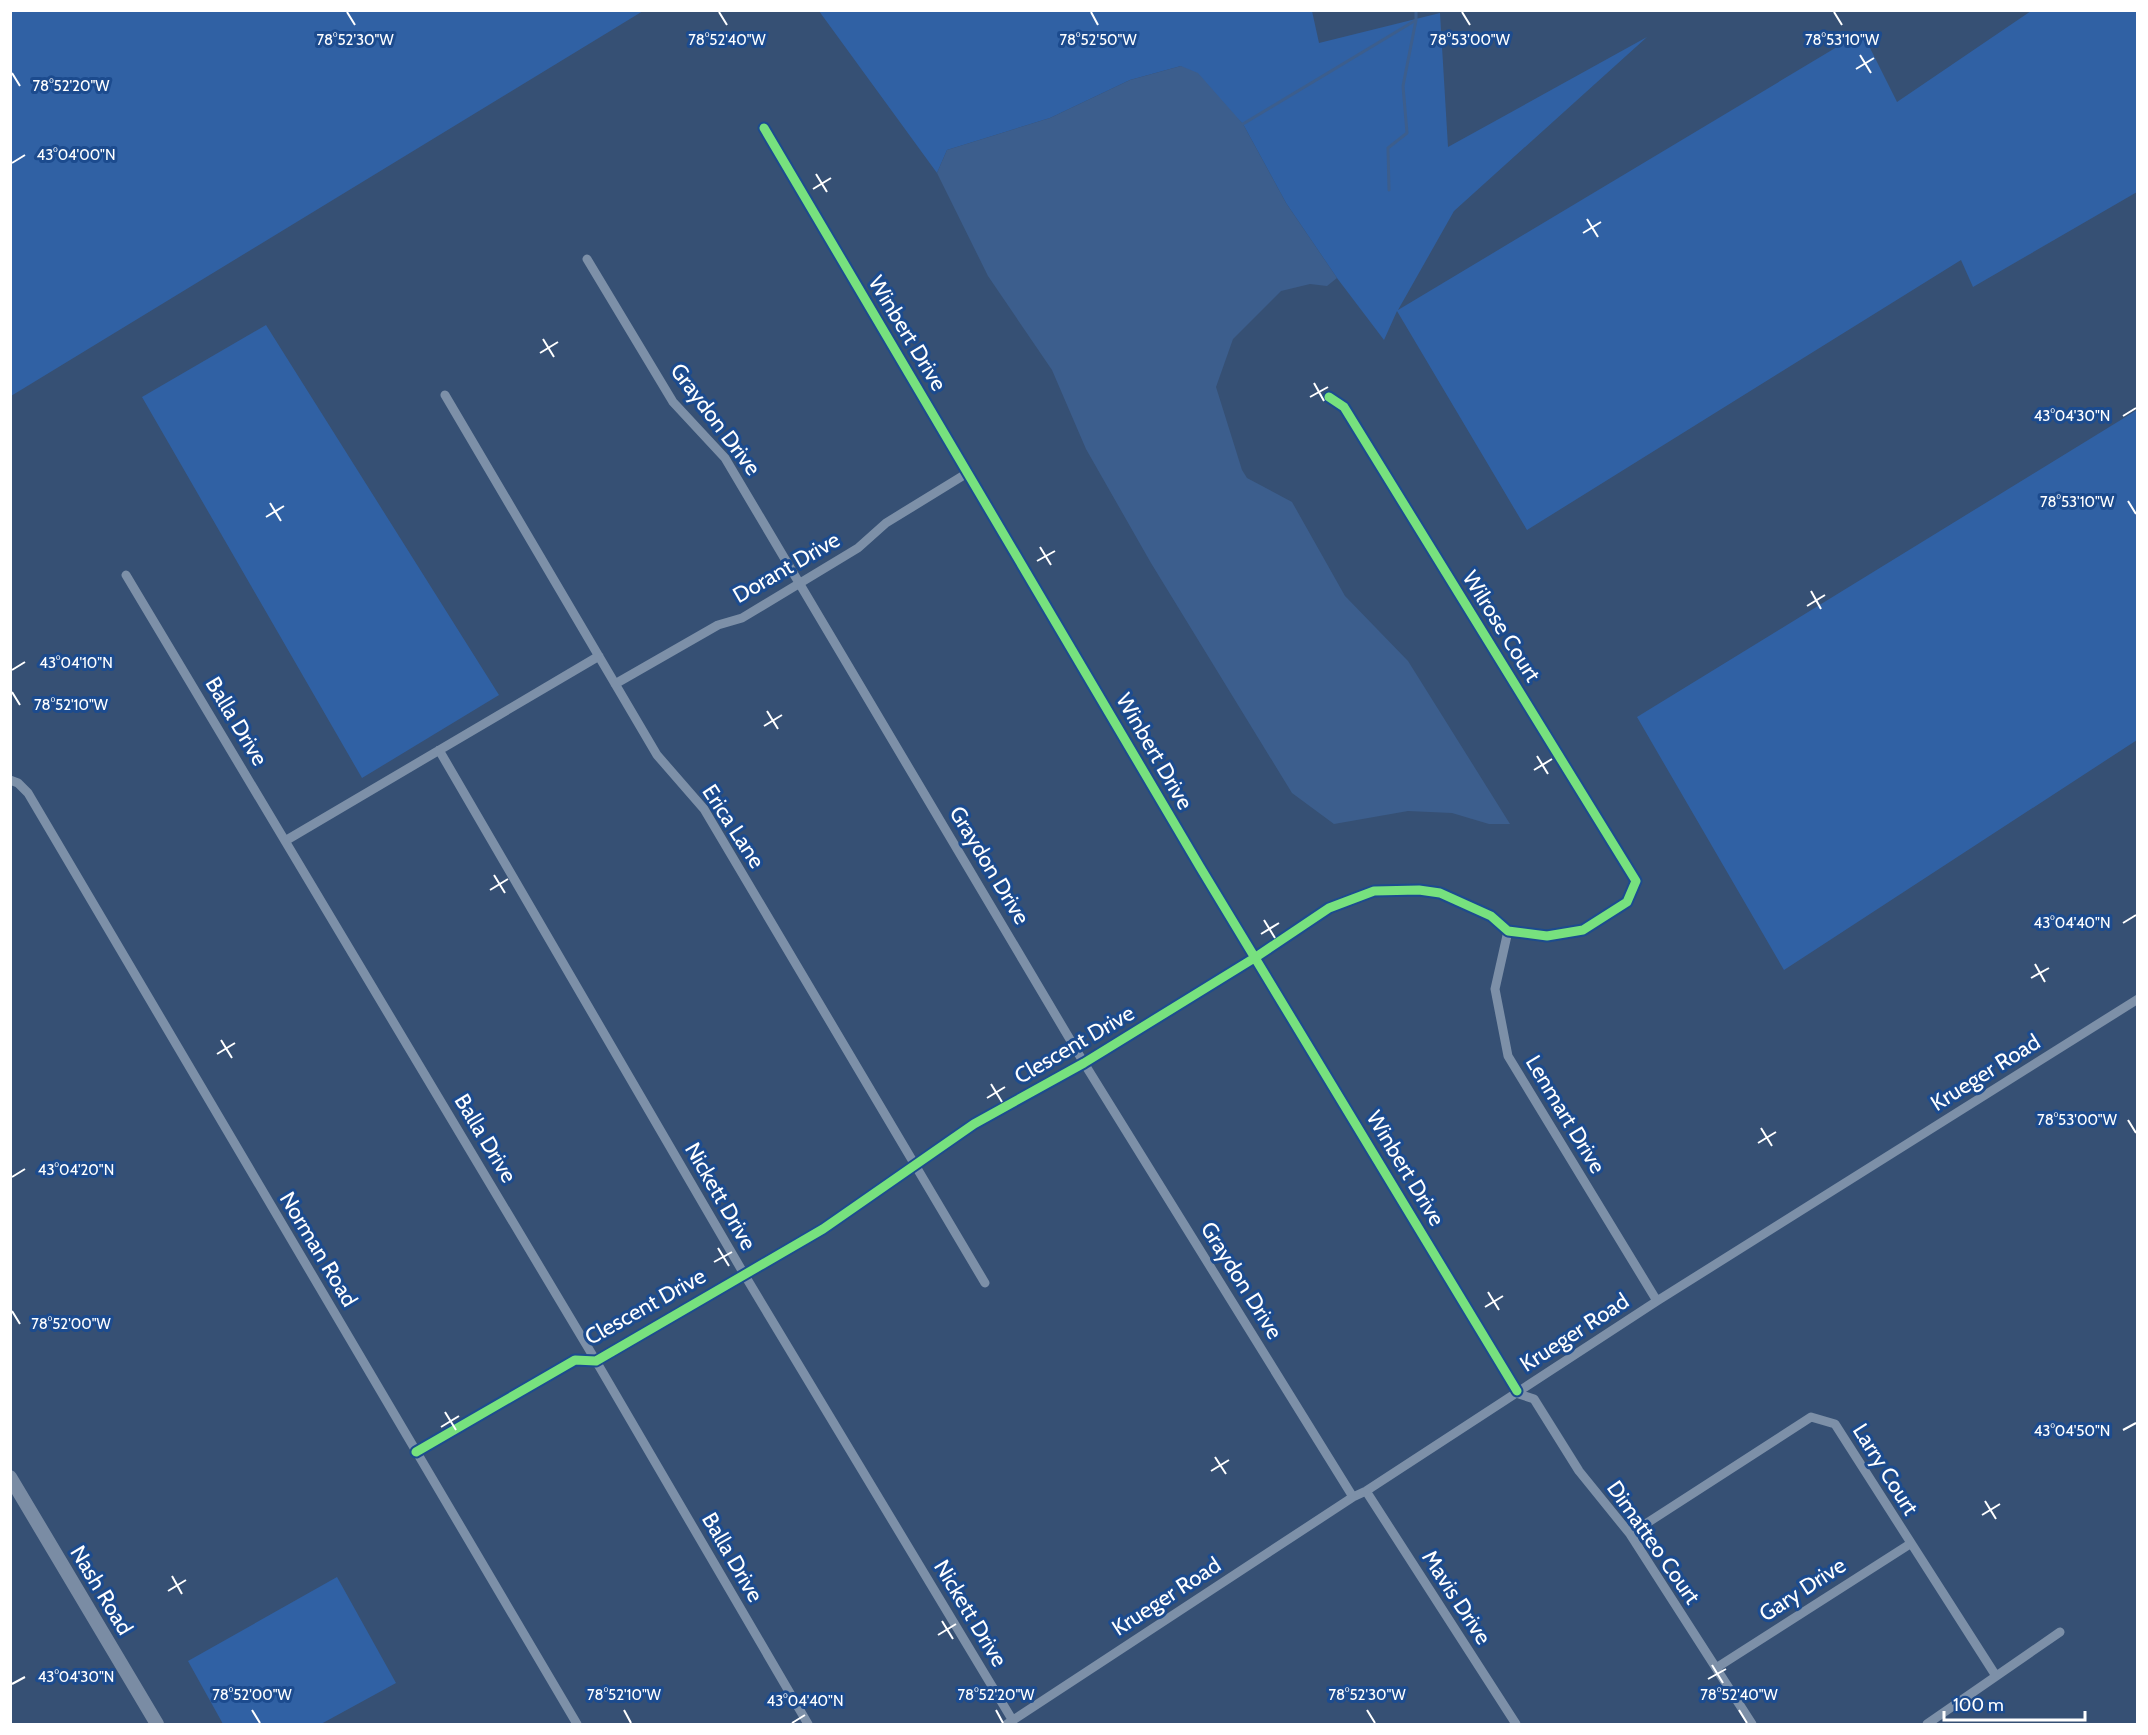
<svg xmlns="http://www.w3.org/2000/svg" width="2148" height="1735" font-family="Cabin,sans-serif">
	<rect width="100%" height="100%" fill="#365074"/>
	<path fill="#3061a4" d="M11,10H643V11L11,396Z
		M819,11H1312L1319,43L1440,13L1448,147L1647,37L1454,211L1398,310L1862,32L1897,102L2031,11H2137V192L1973,287L1961,260L1527,530L1397,311L1384,340L1337,278L1286,203L1243,124L1181,66L1130,80L1050,118L947,150L937,173Z
		M266,325L499,695L362,778L142,397Z
		M2137,410V740L1784,970L1637,717Z
		M337,1577L396,1683L321,1724H223L188,1661Z"/>
	<path fill="#3c5e8d" d="M1181,66L1198,73L1243,124L1286,203L1337,278L1327,286L1310,284L1281,291L1233,339L1216,387L1242,470L1247,478L1292,502L1345,596L1408,661L1510,824H1489L1452,813L1408,811L1334,824L1292,793L1151,563L1086,449L1052,370L988,276L937,173L947,150L1050,118L1130,80Z"/>
	<g fill="none" stroke-linecap="round" stroke-linejoin="round">
		<path stroke="#3c5e8d" stroke-width="3" d="M1243,124L1416,20
			M1389,190L1388,148L1407,133L1403,86L1416,20V10"/>
		<path stroke="#7d90a8" stroke-width="9" d="M764,128L1200,867L1517,1391
			M587,259L673,402L725,458L1084,1063L1353,1497
			M445,395L657,755L704,809L985,1283
			M126,575L596,1361L808,1724
			M615,684L718,625L742,618L858,548L886,523L969,472
			M439,750L744,1274L1013,1721
			M10,780L18,783L28,793L577,1724
			M285,841L599,656
			M1508,931L1495,989L1508,1056L1657,1301
			M1516,1393L1534,1399L1579,1471L1630,1534L1752,1724
			M416,1452L575,1360L596,1361L823,1229L974,1124L1084,1063L1256,957L1329,908L1374,891L1419,890L1440,893L1491,916L1508,931L1547,936L1583,930L1627,902L1636,881L1344,407L1329,397
			M1366,1491L1516,1724
			M1630,1534L1811,1417L1835,1424L1996,1676
			M1716,1668L1910,1544
			M1007,1724L1353,1497L1366,1491L1657,1301L2138,999
			M1927,1724L2060,1632"/>
		<path stroke="#7a8ca4" stroke-width="14" d="M10,1477L157,1724"/>
		<g stroke="#1c4b8e" stroke-width="13">
			<path id="cycleway" d="M764,128L1200,867L1517,1391
				M416,1452L575,1360L596,1361L823,1229L974,1124L1084,1063L1256,957L1329,908L1374,891L1419,890L1440,893L1491,916L1508,931L1547,936L1583,930L1627,902L1636,881L1344,407L1329,397"/>
		</g>
		<use href="#cycleway" stroke="#77e17e" stroke-width="9"/>
	</g>
	<path fill="none" stroke="#fff" stroke-width="2" d="M347,12L355,25M719,12L727,25M1091,12L1098,25M1462,12L1470,25M1834,12L1842,25M1860,55L1871,73M1856,69L1874,58M12,73L20,86M12,163L25,155M816,174L827,192M813,189L831,178M1587,219L1598,237M1583,233L1601,222M543,339L554,357M540,353L558,342M1314,383L1324,401M1310,397L1328,387M2123,416L2136,408M2128,501L2136,514M270,503L281,521M266,517L284,506M1040,547L1051,565M1037,561L1055,551M1811,591L1821,609M1807,606L1825,595M12,670L25,662M12,692L20,705M767,711L778,729M764,726L782,715M1537,756L1548,774M1534,770L1552,759M494,875L505,893M490,890L508,879M1264,920L1275,938M2123,923L2136,915M1261,934L1279,923M2035,964L2045,982M2031,978L2049,968M221,1040L232,1058M217,1054L235,1043M991,1084L1002,1102M987,1098L1005,1087M2128,1120L2136,1133M1761,1128L1772,1146M1758,1143L1776,1132M12,1177L25,1169M718,1248L729,1266M714,1262L732,1252M1488,1292L1499,1310M1485,1307L1503,1296M12,1311L20,1324M445,1412L456,1430M441,1427L459,1416M2123,1430L2136,1423M1215,1457L1226,1474M1211,1471L1229,1460M1985,1501L1996,1519M1982,1515L2000,1504M172,1576L182,1594M168,1591L186,1580M942,1621L953,1639M938,1635L956,1624M1712,1665L1723,1683M1708,1679L1726,1669M12,1684L25,1677M252,1710L260,1723M624,1710L631,1723M996,1710L1003,1723M1367,1710L1375,1723M1739,1710L1747,1723M792,1723L805,1715"/>
	<g text-anchor="middle" stroke-width="6" stroke-linejoin="round" paint-order="stroke">
		<g font-size="22" fill="#fff" stroke="#1c4b8e">
			<text transform="translate(908 333) rotate(59)" y="8">Winbert Drive</text>
			<text transform="translate(716 419) rotate(53)" y="8">Graydon Drive</text>
			<text transform="translate(786 567) rotate(-30)" y="8">Dorant Drive</text>
			<text transform="translate(1502 626) rotate(58)" y="8">Wilrose Court</text>
			<text transform="translate(237 721) rotate(59)" y="8">Balla Drive</text>
			<text transform="translate(1155 751) rotate(60)" y="8">Winbert Drive</text>
			<text transform="translate(734 826) rotate(57)" y="8">Erica Lane</text>
			<text transform="translate(990 865) rotate(59)" y="8">Graydon Drive</text>
			<text transform="translate(1074 1044) rotate(-30)" y="8">Clescent Drive</text>
			<text transform="translate(1985 1072) rotate(-32)" y="8">Krueger Road</text>
			<text transform="translate(1566 1114) rotate(59)" y="8">Lenmart Drive</text>
			<text transform="translate(486 1138) rotate(59)" y="8">Balla Drive</text>
			<text transform="translate(1406 1168) rotate(59)" y="8">Winbert Drive</text>
			<text transform="translate(721 1196) rotate(60)" y="8">Nickett Drive</text>
			<text transform="translate(319 1249) rotate(59)" y="8">Norman Road</text>
			<text transform="translate(1242 1280) rotate(58)" y="8">Graydon Drive</text>
			<text transform="translate(645 1306) rotate(-29)" y="8">Clescent Drive</text>
			<text transform="translate(1574 1332) rotate(-33)" y="8">Krueger Road</text>
			<text transform="translate(1886 1469) rotate(58)" y="8">Larry Court</text>
			<text transform="translate(1654 1542) rotate(55)" y="8">Dimatteo Court</text>
			<text transform="translate(733 1557) rotate(60)" y="8">Balla Drive</text>
			<text transform="translate(1802 1589) rotate(-33)" y="8">Gary Drive</text>
			<text transform="translate(102 1590) rotate(59)" y="8">Nash Road</text>
			<text transform="translate(1166 1596) rotate(-33)" y="8">Krueger Road</text>
			<text transform="translate(1457 1597) rotate(57)" y="8">Mavis Drive</text>
			<text transform="translate(971 1613) rotate(59)" y="8">Nickett Drive</text>
		</g>
	</g>
	<g font-size="15" text-anchor="middle" fill="#fff" stroke="#1c4b8e" stroke-width="6" stroke-linejoin="round" paint-order="stroke">
		<text x="355" y="45">78°52'30"W</text>
		<text x="727" y="45">78°52'40"W</text>
		<text x="1098" y="45">78°52'50"W</text>
		<text x="1470" y="45">78°53'00"W</text>
		<text x="1842" y="45">78°53'10"W</text>
		<text x="71" y="91">78°52'20"W</text>
		<text x="76" y="160">43°04'00"N</text>
		<text x="2072" y="421">43°04'30"N</text>
		<text x="2077" y="507">78°53'10"W</text>
		<text x="76" y="668">43°04'10"N</text>
		<text x="71" y="710">78°52'10"W</text>
		<text x="2072" y="928">43°04'40"N</text>
		<text x="2077" y="1125">78°53'00"W</text>
		<text x="76" y="1175">43°04'20"N</text>
		<text x="71" y="1329">78°52'00"W</text>
		<text x="2072" y="1436">43°04'50"N</text>
		<text x="76" y="1682">43°04'30"N</text>
		<text x="252" y="1700">78°52'00"W</text>
		<text x="624" y="1700">78°52'10"W</text>
		<text x="996" y="1700">78°52'20"W</text>
		<text x="1367" y="1700">78°52'30"W</text>
		<text x="1739" y="1700">78°52'40"W</text>
		<text x="805" y="1706">43°04'40"N</text>
	</g>
	<rect width="2148" height="1735" fill="none" stroke="#ffffff" stroke-width="24"/>
	<path d="M1944 1711v9h141v-9" fill="none" stroke="#ffffff" stroke-width="3"/>
	<text x="1953" y="1711" font-size="18" fill="#ffffff" stroke="#1c4b8e" stroke-width="4.5" paint-order="stroke">100 m</text>
</svg>
